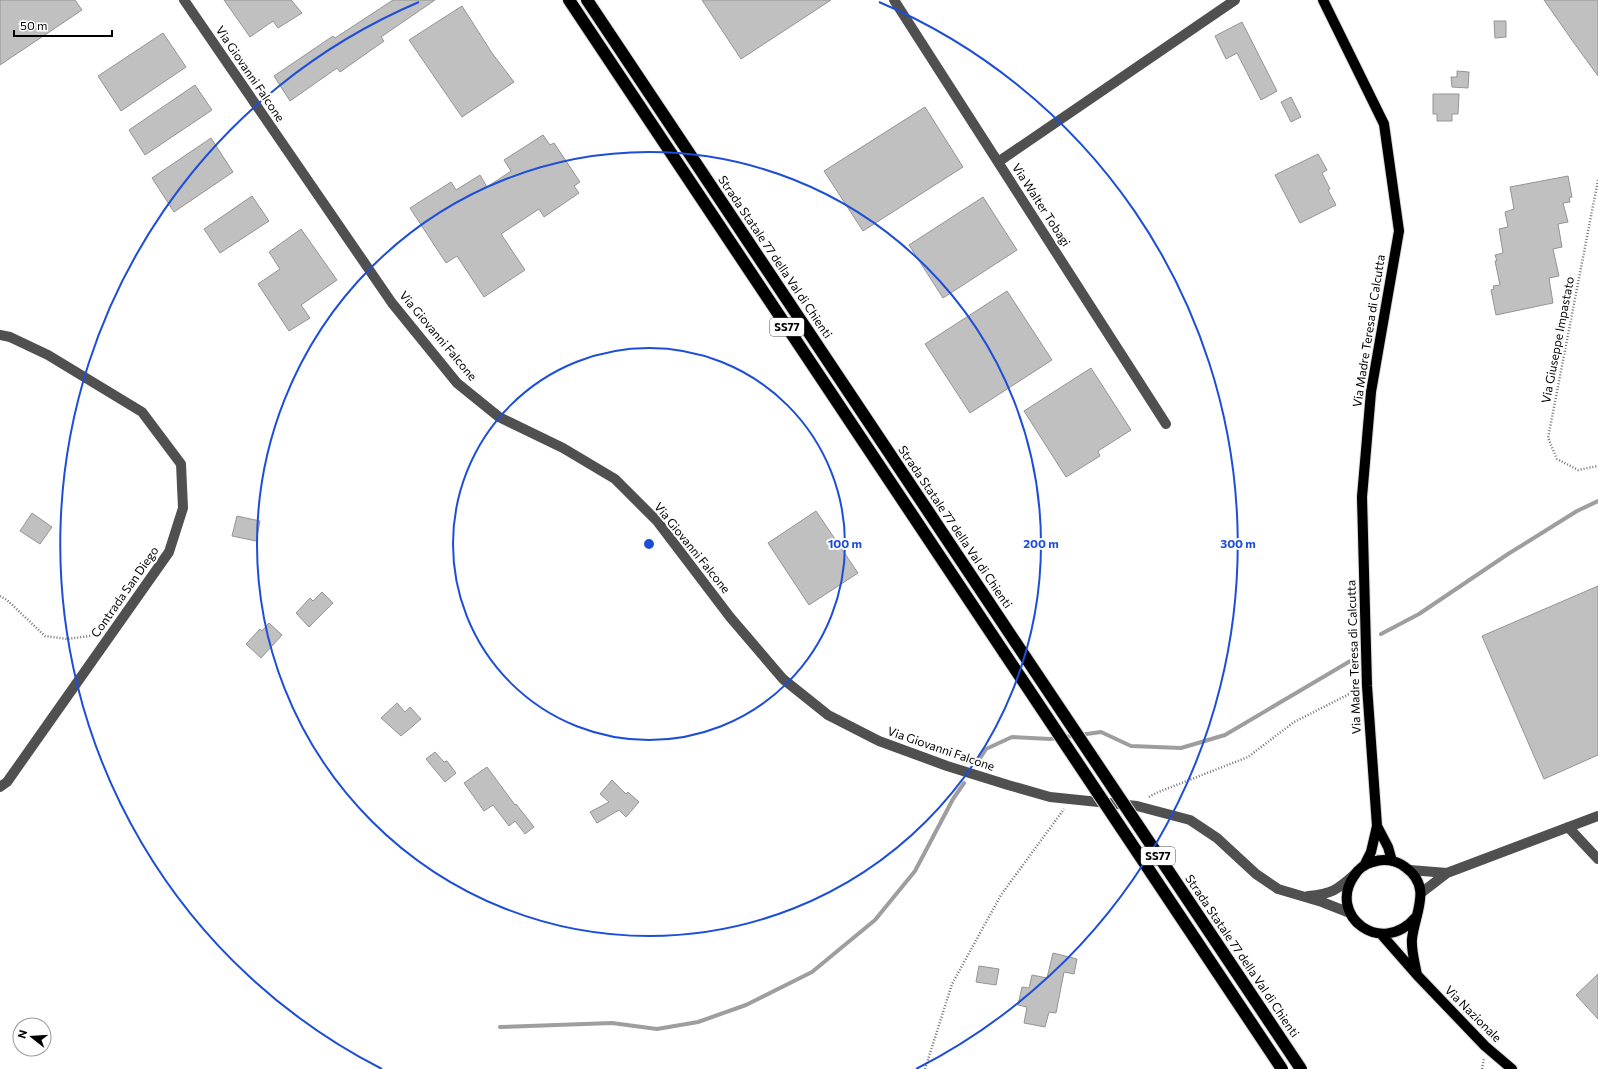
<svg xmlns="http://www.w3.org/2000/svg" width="1598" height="1069" font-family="Commissioner,sans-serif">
	<rect width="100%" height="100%" fill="#fff"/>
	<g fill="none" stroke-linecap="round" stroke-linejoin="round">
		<path stroke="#9e9e9e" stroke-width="4" d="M1381,634L1419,614L1508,554L1577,511L1598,501
			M977,763L986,749L1012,737L1050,739L1101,732L1131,746L1181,748L1225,735L1352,660
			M500,1027L612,1023L657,1029L698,1022L746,1005L812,972L875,920L915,871L953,799L964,783"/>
	</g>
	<path fill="#c0c0c0" stroke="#949494" d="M0,0H75L82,10L0,65Z
		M224,0H291L302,13L278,28L273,21L250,37Z
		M393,0H435L381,37L384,41L340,72L337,68L290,101L274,76L333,36L335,38Z
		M702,0H831L741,59Z
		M1544,0H1598V76L1574,43Z
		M462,6L492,53L514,82L462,117L409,40Z
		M1494,21H1506V37L1495,38Z
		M1242,22L1277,91L1261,100L1237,53L1226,59L1215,36Z
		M163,33L186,67L121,111L98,76Z
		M1457,71L1469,72L1468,88L1452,87L1451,77H1457Z
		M195,85L212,110L145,155L129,130Z
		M1433,94H1459L1458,114H1452V121H1437V114H1433Z
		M1291,97L1301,117L1291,122L1281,102Z
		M925,107L963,167L863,231L824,171Z
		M543,135L550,145L554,143L580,182L574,186L579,193L544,217L539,209L501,234L525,270L484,297L457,256L446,263L410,208L451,182L456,190L480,175L487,187L511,171L504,160Z
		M211,138L233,172L174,212L152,178Z
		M1318,154L1327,170L1322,173L1330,189L1328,190L1336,205L1300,223L1275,175Z
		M1568,176L1572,197L1569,198L1570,202L1563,203L1568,222L1558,224L1562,247L1553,249L1559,276L1549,278L1553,303L1496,315L1491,290L1494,289L1493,286L1500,285L1495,261H1497L1495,255L1503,253L1499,229L1508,227L1505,212L1514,209L1510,187Z
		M252,196L269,221L220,253L204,229Z
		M983,197L1017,250L943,298L909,245Z
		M301,229L337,280L301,305L310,318L289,331L258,284L280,269L269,252Z
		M1007,291L1052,360L970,413L925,344Z
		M1091,368L1131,430L1098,451L1100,456L1066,477L1024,411Z
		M816,511L858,573L809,605L768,543Z
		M32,513L52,527L40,544L20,531Z
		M237,516L260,521L256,541L232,536Z
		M1598,586V755L1544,779L1482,636Z
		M322,592L333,603L309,627L296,613L310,598L313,601Z
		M269,623L282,635L261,658L246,644L260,629L262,631Z
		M397,703L405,712L410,707L421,719L401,736L381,718Z
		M435,752L444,762L447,761L456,773L445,782L426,759Z
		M487,767L515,805L516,804L534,827L525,834L515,821L509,826L493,805L484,811L464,783Z
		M612,780L626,794L628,792L639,802L626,817L619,810L597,823L590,812L609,802L600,794Z
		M1053,953L1077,959L1074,974L1064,972L1056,1013L1049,1012L1045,1027L1024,1023L1027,1007L1018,1005L1022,987L1029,988L1032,975L1047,978Z
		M979,966L999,969L996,985L976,982Z
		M1598,974V1019L1576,995Z"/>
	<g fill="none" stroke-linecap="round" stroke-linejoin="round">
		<g stroke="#dbdbdb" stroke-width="12">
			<path id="major" d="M1323,0L1384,124L1399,231L1371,392L1362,497L1367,686L1377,826L1371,852L1364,866
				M1377,826L1388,847L1392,861
				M1416,917C1381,958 1327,915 1354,876C1358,869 1365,864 1373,862C1383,858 1396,860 1405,867C1433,887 1415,912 1412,939C1411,950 1415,964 1417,975
				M1381,934L1417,975L1485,1046L1512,1069"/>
		</g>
		<g stroke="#dbdbdb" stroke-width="14">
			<path id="highway" d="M569,0L1005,654
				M587,0L1016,643"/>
		</g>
		<path stroke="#727272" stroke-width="2.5" stroke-dasharray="1 2" stroke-linecap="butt" d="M1598,180L1548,438L1557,459L1578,470L1598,466
			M0,596L7,600L45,636L67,639L97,635
			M1149,797L1156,793L1248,757L1294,722L1357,690
			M925,1069L952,984L1001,895L1064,809
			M1482,1069L1484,1058"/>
		<path stroke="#505050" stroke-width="10" d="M184,0L392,303L457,383L499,417L563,448L615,479L657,521L730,617L783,679L828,715L879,741L947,766L1008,785L1050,797L1137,806L1190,820L1217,838L1256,874L1278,889L1322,902L1350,913
			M894,0L1166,424
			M998,162L1235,0
			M0,335L10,337L48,355L142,412L181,464L183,508L169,552L7,782L0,787
			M1568,827L1598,859
			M1410,870L1447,873L1421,893
			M1447,873L1598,816
			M1308,896C1332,894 1337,890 1355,874"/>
		<use href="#major" stroke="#000" stroke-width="10"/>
		<use href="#highway" stroke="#000" stroke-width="12"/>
		<g stroke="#dbdbdb" stroke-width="14" stroke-linecap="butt">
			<path id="highway-bridge" d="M1016,643L1301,1069
				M1005,654L1282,1069"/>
		</g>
		<use href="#highway-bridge" stroke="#000" stroke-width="12"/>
	</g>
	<g fill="none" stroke="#1d4ed8" stroke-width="2">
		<circle cx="649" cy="544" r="196"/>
		<circle cx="649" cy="544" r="392"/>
		<path d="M382 1069A589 589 0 0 1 419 2M879 2A589 589 0 0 1 916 1069"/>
	</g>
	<g text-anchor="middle" stroke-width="4" stroke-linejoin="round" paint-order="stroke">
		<g fill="#fff" stroke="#4c4c4c" stroke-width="1">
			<rect x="770" y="318" width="34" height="18" rx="3"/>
			<rect x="1141" y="847" width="34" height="18" rx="3"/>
		</g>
		<g font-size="11" font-weight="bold" fill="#000">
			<text x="787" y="331">SS77</text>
			<text x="1158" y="860">SS77</text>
		</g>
		<g font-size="12" fill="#000" stroke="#fff">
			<text transform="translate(250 74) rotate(56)" y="4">Via Giovanni Falcone</text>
			<text transform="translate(1041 205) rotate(57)" y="4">Via Walter Tobagi</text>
			<text transform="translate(775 257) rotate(56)" y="4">Strada Statale 77 della Val di Chienti</text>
			<text transform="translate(1369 331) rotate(-81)" y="4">Via Madre Teresa di Calcutta</text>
			<text transform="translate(438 336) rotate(50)" y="4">Via Giovanni Falcone</text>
			<text transform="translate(1558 340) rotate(-79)" y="4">Via Giuseppe Impastato</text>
			<text transform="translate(955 527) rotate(56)" y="4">Strada Statale 77 della Val di Chienti</text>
			<text transform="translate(692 548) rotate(51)" y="4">Via Giovanni Falcone</text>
			<text transform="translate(125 592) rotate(-55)" y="4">Contrada San Diego</text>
			<text transform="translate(1354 657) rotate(-92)" y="4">Via Madre Teresa di Calcutta</text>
			<text transform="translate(941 749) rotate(19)" y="4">Via Giovanni Falcone</text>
			<text transform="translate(1242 956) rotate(56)" y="4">Strada Statale 77 della Val di Chienti</text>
			<text transform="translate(1473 1014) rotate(45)" y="4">Via Nazionale</text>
		</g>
	</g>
	<circle cx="649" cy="544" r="6" fill="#1d4ed8" stroke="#fff" stroke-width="2"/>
	<g font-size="12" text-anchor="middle" font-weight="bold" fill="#1d4ed8" stroke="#fff" stroke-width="4" stroke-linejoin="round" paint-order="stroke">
		<text x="845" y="548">100 m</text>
		<text x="1041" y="548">200 m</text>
		<text x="1238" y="548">300 m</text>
	</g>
	<g transform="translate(32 1037) rotate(287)"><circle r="19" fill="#ffffff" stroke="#999999"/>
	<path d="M0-3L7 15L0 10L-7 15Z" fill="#000000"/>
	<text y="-6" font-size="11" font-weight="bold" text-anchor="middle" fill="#000000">N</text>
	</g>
	<path d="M14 30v6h98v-6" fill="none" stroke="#000000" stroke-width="2"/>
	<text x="20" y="30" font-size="12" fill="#000000" stroke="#ffffff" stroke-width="3" paint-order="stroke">50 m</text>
</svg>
